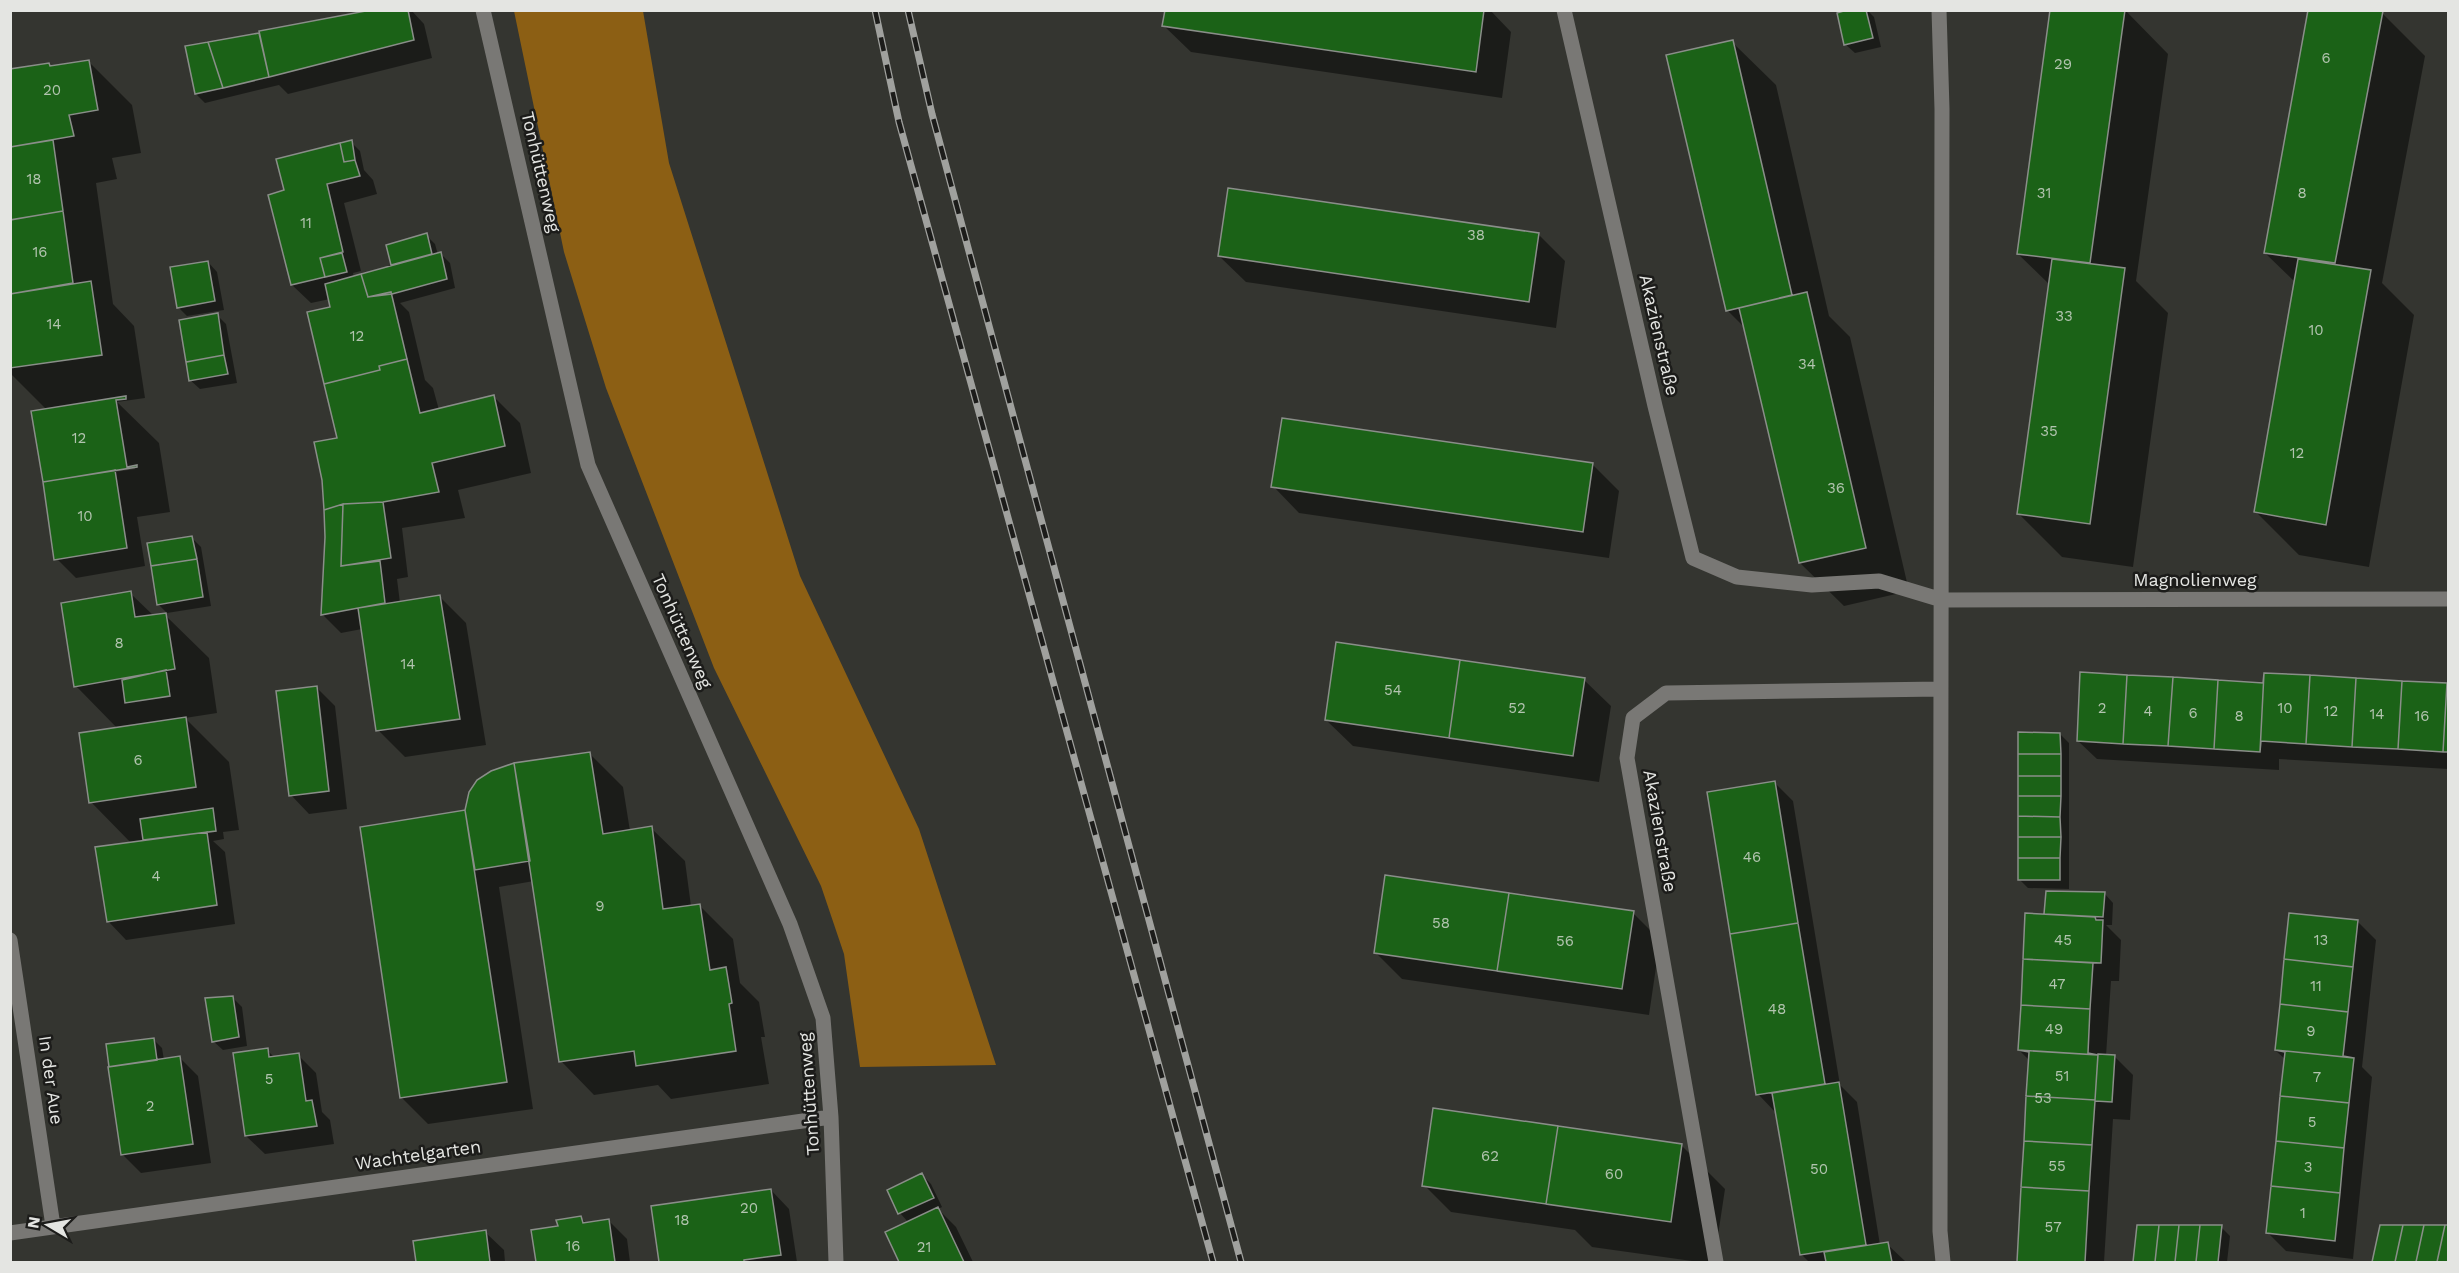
<svg xmlns="http://www.w3.org/2000/svg" width="2459" height="1273" font-family="'Work Sans',sans-serif">
	<rect width="100%" height="100%" fill="#343530"/>
	<path fill="#8c5f14" d="M514,11H643L669,163L800,576L919,829L996,1065L860,1067L844,954L821,886L714,668L606,388L564,252Z"/>
	<path fill="#0007" fill-rule="evenodd" d="M380,10H411L424,24L432,58L288,94L279,85L205,103L196,94L186,47Z
		M1166,10H1490L1511,32L1502,98L1191,52L1164,26Z
		M1854,10H1867L1874,17L1881,47L1855,53L1845,44Z
		M2125,10L2168,54L2136,281L2168,313L2133,567L2062,557L2019,514L2050,285L2018,254Z
		M2309,10H2370L2382,13L2425,56L2382,283L2414,315L2369,567L2299,555L2255,511L2296,283L2265,253Z
		M1732,42L1776,85L1829,316L1850,337L1909,591L1844,606L1800,563L1746,329L1727,310Z
		M88,61L132,105L141,153L112,158L117,179L96,183L113,304L134,326L145,398L117,402L159,443L170,512L137,517L145,566L76,578L57,559L47,410L10,373V71L49,64L52,67ZM134,466L135,469L114,472L112,470Z
		M351,142L360,151L364,170L373,180L377,194L344,203L361,271L353,273L354,277L393,267L388,246L426,235L435,244L438,255L441,254L450,263L455,288L400,303L409,312L425,380L433,388L439,410L494,397L520,423L531,473L458,490L465,518L402,528L408,577L397,579L400,603L440,597L466,623L486,745L405,757L378,730L362,629L341,633L323,615L327,537L339,440L332,308L330,299L311,303L292,285L270,196L286,191Z
		M1538,234L1565,261L1556,328L1246,282L1219,256Z
		M208,262L217,272L224,310L187,316L178,307Z
		M217,315L226,324L237,383L200,389L190,380Z
		M1593,465L1619,491L1609,558L1299,513L1273,486Z
		M192,538L201,547L211,606L167,613L158,604Z
		M130,593L154,616L165,615L209,658L217,713L185,718L229,762L239,830L223,832L224,839L213,841L225,852L235,924L126,940L108,921L132,844L91,802L118,729L76,686Z
		M2265,674L2448,685V769L2279,759V770L2097,759L2078,741L2264,684Z
		M1584,680L1611,706L1599,782L1353,746L1326,720Z
		M316,687L335,706L347,809L309,814L291,795Z
		M2060,734L2069,743V889L2028,888L2019,879Z
		M589,753L623,787L630,831L651,828L685,861L691,906L699,905L733,939L740,983L759,1002L765,1037H761L769,1084L671,1099L658,1085L594,1095L561,1061L534,881L499,887L533,1109L428,1124L402,1098L361,828L467,812Z
		M1775,783L1793,801L1840,1085L1857,1102L1880,1245L1887,1244L1906,1262H1809L1801,1254L1776,1113L1758,1094Z
		M2104,893L2113,903L2112,925H2106L2121,940L2119,981H2111L2106,1056H2114L2133,1075L2130,1120L2113,1119L2104,1262H2018L2030,1061L2019,1050L2027,914L2048,916L2046,913Z
		M1633,913L1660,940L1649,1015L1402,979L1375,952Z
		M2291,915L2357,921L2376,940L2362,1067L2372,1077L2353,1259L2286,1251L2268,1233L2286,1060L2276,1051Z
		M233,998L242,1007L247,1046L223,1050L213,1041Z
		M153,1039L162,1048L164,1060L180,1058L198,1076L211,1163L141,1173L122,1154Z
		M267,1050L275,1058L298,1055L316,1073L322,1112L330,1120L334,1144L265,1154L246,1136Z
		M1681,1145L1725,1189L1714,1262H1699L1592,1247L1575,1230L1451,1212L1424,1185Z
		M922,1175L931,1184L942,1207L938,1209L956,1227L973,1262H901L887,1232L908,1222L900,1213L889,1190Z
		M771,1190L789,1209L797,1262H661L653,1207Z
		M581,1218L587,1224L608,1220L627,1239L630,1262H537L533,1232L560,1228Z
		M2138,1226L2221,1227L2230,1236L2227,1262H2135Z
		M2382,1226L2448,1227V1262H2374Z
		M485,1232L504,1250L505,1262H418L415,1242Z"/>
	<path fill="#1b6217" stroke="#8a8e89" stroke-width="1.5" d="M371,10H408L414,40L269,77L259,31Z
		M1165,10H1484L1476,72L1162,26Z
		M1847,10H1866L1873,38L1844,45L1837,13Z
		M2050,10H2125L2090,263L2017,254Z
		M2308,10L2383,11L2335,263L2264,253Z
		M259,33L269,77L223,88L208,42Z
		M1733,40L1792,295L1726,311L1666,55Z
		M208,42L223,88L195,94L185,46Z
		M89,60L98,110L69,115L74,136L10,147V69L49,63L50,66Z
		M53,140L63,211L10,220V147Z
		M352,140L355,160L344,162L340,143Z
		M340,143L344,162L355,160L360,176L327,184L343,252L320,258L325,277L291,285L268,195L284,190L276,159Z
		M1228,188L1539,233L1529,302L1218,256Z
		M63,211L73,283L10,294V220Z
		M427,233L432,254L391,265L386,245Z
		M441,252L447,279L392,294L368,297L361,274Z
		M342,253L347,272L325,277L320,258Z
		M2052,259L2125,268L2090,524L2017,514Z
		M2298,259L2371,270L2326,525L2254,512Z
		M208,261L215,301L177,308L170,267Z
		M361,274L368,297L391,292L407,359L379,366L380,370L324,384L307,312L330,307L325,284Z
		M91,281L102,355L10,368V294Z
		M1807,292L1866,548L1799,563L1739,308Z
		M218,313L224,355L186,362L179,320Z
		M224,355L228,374L189,381L186,362Z
		M407,359L420,413L494,395L505,446L432,463L439,492L383,502L343,504L324,510L322,480L314,442L337,438L324,384L380,370L379,366Z
		M126,396V399L116,400L127,467L137,465V467L43,482L31,411Z
		M1282,418L1593,463L1583,532L1271,487Z
		M115,470L127,548L54,560L43,482Z
		M383,502L391,558L341,566L343,504Z
		M343,504L341,566L380,561L385,603L321,615L325,537L324,510Z
		M192,536L197,559L151,566L147,543Z
		M197,559L203,597L157,605L151,566Z
		M131,591L135,617L166,613L175,669L74,687L61,603Z
		M440,595L460,719L376,731L358,608Z
		M1336,642L1460,660L1449,738L1325,720Z
		M1460,660L1585,678L1573,756L1449,738Z
		M166,670L170,696L125,703L122,680Z
		M2080,672L2127,675L2123,744L2077,741Z
		M2264,673L2310,675L2306,744L2261,741L2260,752Z
		M2264,673L2260,752L2214,749L2218,680L2263,683Z
		M2127,675L2173,677L2168,746L2123,744Z
		M2310,675L2356,678L2352,747L2306,744Z
		M2173,677L2218,680L2214,749L2168,746Z
		M2356,678L2402,681L2398,749L2352,747Z
		M2402,681L2447,683L2443,752L2398,749Z
		M2447,683H2448V752H2443Z
		M317,686L329,791L289,796L276,691Z
		M186,717L196,787L89,803L79,733Z
		M2018,732L2060,733L2061,754H2018Z
		M590,752L603,834L652,826L663,909L700,904L710,970L726,967L732,1003L729,1004L736,1051L636,1066L634,1051L559,1062L514,763Z
		M2018,754H2061V776H2018Z
		M514,763L530,861L475,870L465,810L469,792L477,780L491,771Z
		M2018,776H2061V796H2018Z
		M1775,781L1798,923L1730,934L1707,792Z
		M2018,796H2061L2060,817L2018,816Z
		M213,808L216,831L143,840L140,819Z
		M465,810L507,1082L400,1098L360,827Z
		M2018,816L2060,817L2061,837H2018Z
		M207,832L217,905L107,922L95,847Z
		M2018,837H2061L2060,858H2018Z
		M2018,858H2060V880H2018Z
		M1385,875L1509,893L1497,971L1374,953Z
		M2046,891L2105,892L2103,917L2044,914Z
		M1509,893L1634,911L1622,989L1497,971Z
		M2025,913L2095,917L2096,920H2103L2101,963L2023,959Z
		M2289,913L2358,920L2353,967L2284,959Z
		M1798,923L1825,1084L1756,1095L1730,934Z
		M2023,959L2093,963L2090,1009L2021,1005Z
		M2284,959L2353,967L2348,1012L2280,1004Z
		M233,996L239,1037L212,1042L205,998Z
		M2280,1004L2348,1012L2343,1056L2354,1058L2275,1050Z
		M2021,1005L2090,1009L2088,1053L2098,1055L2018,1050Z
		M154,1038L157,1060L109,1067L106,1044Z
		M268,1048L269,1057L299,1053L306,1101L312,1100L317,1126L245,1136L233,1053Z
		M2018,1050L2098,1055L2095,1100L2026,1096L2029,1052Z
		M2275,1050L2354,1058L2349,1103L2280,1096L2285,1052Z
		M2098,1054L2115,1055L2112,1102L2095,1101L2092,1145L2024,1141L2026,1096L2095,1100Z
		M180,1056L193,1144L121,1155L108,1067Z
		M1839,1082L1866,1245L1800,1255L1772,1093Z
		M2280,1096L2349,1103L2344,1148L2276,1141Z
		M1433,1108L1558,1126L1546,1204L1422,1186Z
		M1558,1126L1682,1144L1671,1222L1546,1204Z
		M2024,1141L2092,1145L2089,1191L2021,1187Z
		M2276,1141L2344,1148L2340,1193L2271,1186Z
		M922,1173L934,1198L898,1214L887,1190Z
		M2271,1186L2340,1193L2335,1241L2266,1233Z
		M2021,1187L2089,1191L2085,1262H2017Z
		M771,1189L781,1255L744,1260V1262H659L651,1206Z
		M938,1207L964,1262H899L885,1232Z
		M581,1216L583,1223L609,1219L615,1262H536L531,1230L558,1226L556,1220Z
		M2137,1225H2159L2155,1262H2133Z
		M2159,1225H2179L2175,1262H2155Z
		M2179,1225H2200L2196,1262H2175Z
		M2200,1225H2222L2218,1262H2196Z
		M2380,1225H2403L2395,1262H2372Z
		M2403,1225H2424L2416,1262H2395Z
		M2424,1225H2445L2437,1262H2416Z
		M2445,1225H2448V1262H2437Z
		M486,1230L490,1262H416L413,1241Z
		M1888,1242L1892,1262H1826L1824,1252Z"/>
	<g fill="none" stroke-linecap="round" stroke-linejoin="round">
		<path stroke="#797875" stroke-width="15" d="M483,10L588,465L790,924L823,1018L831,1117L836,1262
			M1564,10L1655,406L1693,558L1737,577L1812,585L1879,581L1942,600L2448,599
			M1939,10L1942,109L1940,1231L1943,1262
			M10,940L53,1226
			M10,1233L831,1117
			M1716,1262L1627,758L1633,718L1666,693L1941,689"/>
		<g stroke="#a0a19e" stroke-width="7">
			<path id="rail" d="M875,10L899,122L1213,1262
				M908,10L932,114L1241,1262"/>
		</g>
		<use href="#rail" stroke="#1c1c1a" stroke-width="4.5" stroke-dasharray="14" stroke-linecap="butt"/>
	</g>
	<g text-anchor="middle" stroke-width="5" stroke-linejoin="round" paint-order="stroke">
		<g font-size="15" fill="#b2c4af">
			<text x="2326" y="63">6</text>
			<text x="2063" y="69">29</text>
			<text x="52" y="95">20</text>
			<text x="34" y="184">18</text>
			<text x="2044" y="198">31</text>
			<text x="2302" y="198">8</text>
			<text x="306" y="228">11</text>
			<text x="1476" y="240">38</text>
			<text x="40" y="257">16</text>
			<text x="2064" y="321">33</text>
			<text x="54" y="329">14</text>
			<text x="2316" y="335">10</text>
			<text x="357" y="341">12</text>
			<text x="1807" y="369">34</text>
			<text x="2049" y="436">35</text>
			<text x="79" y="443">12</text>
			<text x="2297" y="458">12</text>
			<text x="1836" y="493">36</text>
			<text x="85" y="521">10</text>
			<text x="119" y="648">8</text>
			<text x="408" y="669">14</text>
			<text x="1393" y="695">54</text>
			<text x="1517" y="713">52</text>
			<text x="2102" y="713">2</text>
			<text x="2285" y="713">10</text>
			<text x="2148" y="716">4</text>
			<text x="2331" y="716">12</text>
			<text x="2193" y="718">6</text>
			<text x="2377" y="719">14</text>
			<text x="2239" y="721">8</text>
			<text x="2422" y="721">16</text>
			<text x="138" y="765">6</text>
			<text x="1752" y="862">46</text>
			<text x="156" y="881">4</text>
			<text x="600" y="911">9</text>
			<text x="1441" y="928">58</text>
			<text x="2063" y="945">45</text>
			<text x="2321" y="945">13</text>
			<text x="1565" y="946">56</text>
			<text x="2057" y="989">47</text>
			<text x="2316" y="991">11</text>
			<text x="1777" y="1014">48</text>
			<text x="2054" y="1034">49</text>
			<text x="2311" y="1036">9</text>
			<text x="2062" y="1081">51</text>
			<text x="2317" y="1082">7</text>
			<text x="269" y="1084">5</text>
			<text x="2043" y="1103">53</text>
			<text x="150" y="1111">2</text>
			<text x="2312" y="1127">5</text>
			<text x="1490" y="1161">62</text>
			<text x="2057" y="1171">55</text>
			<text x="2308" y="1172">3</text>
			<text x="1819" y="1174">50</text>
			<text x="1614" y="1179">60</text>
			<text x="749" y="1213">20</text>
			<text x="2303" y="1218">1</text>
			<text x="682" y="1225">18</text>
			<text x="2053" y="1232">57</text>
			<text x="573" y="1251">16</text>
			<text x="924" y="1252">21</text>
		</g>
		<g font-size="18" fill="#e4e5e2" stroke="#1c1c1a">
			<text transform="translate(541 172) rotate(77)" y="6">Tonhüttenweg</text>
			<text transform="translate(1659 335) rotate(77)" y="6">Akazienstraße</text>
			<text x="2195" y="586">Magnolienweg</text>
			<text transform="translate(682 631) rotate(66)" y="6">Tonhüttenweg</text>
			<text transform="translate(1660 831) rotate(80)" y="6">Akazienstraße</text>
			<text transform="translate(51 1080) rotate(82)" y="6">In der Aue</text>
			<text transform="translate(809 1094) rotate(-94)" y="6">Tonhüttenweg</text>
			<text transform="translate(418 1155) rotate(-8)" y="6">Wachtelgarten</text>
		</g>
	</g>
	<rect width="2459" height="1273" fill="none" stroke="#e4e5e2" stroke-width="24"/>
	<g transform="translate(48 1225) rotate(280)" stroke="#1c1c1a" stroke-width="4.5" paint-order="stroke">
	<path d="M0-4.5L10 22L0 15L-10 22Z" fill="#e4e5e2"/>
	<text y="-9" font-size="16" font-weight="bold" text-anchor="middle" fill="#e4e5e2">N</text>
	</g>
</svg>
